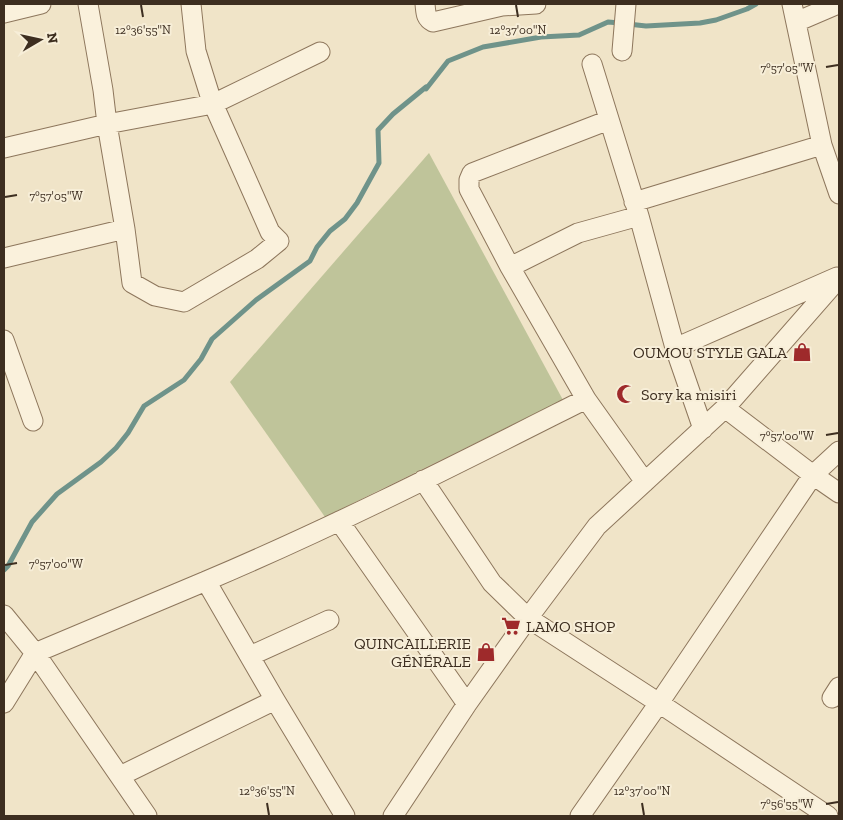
<svg xmlns="http://www.w3.org/2000/svg" width="843" height="820" font-family="'Zilla Slab',serif">
	<rect width="100%" height="100%" fill="#f0e4c8"/>
	<path fill="#bfc49a" d="M429,153L563,400L325,517L230,382Z"/>
	<g fill="none" stroke-linecap="round" stroke-linejoin="round">
		<path stroke="#6f938a" stroke-width="5" d="M628,24L646,26L700,23L716,20L747,9L756,4
			M4,570L8,566L32,522L57,494L101,462L116,448L128,433L144,406L184,380L201,359L212,339L256,300L310,261L317,247L330,231L345,219L357,203L379,163L378,130L393,114L426,87V89L448,61L483,47L541,37L579,35L608,22L620,23"/>
		<g stroke="#8d765c" stroke-width="21">
			<path id="minor" d="M88,4L103,90L107,124L125,229L132,283L155,296L184,302L257,259L279,241L270,232L211,99L196,51L191,4
				M425,4C426,12 425,18 433,22L502,6L536,4
				M792,4L822,145L839,194
				M4,13L41,4
				M796,22L838,4
				M622,51L626,4
				M592,64L639,216L675,348L703,429
				M4,148L107,124L213,104L320,52
				M634,202L822,145
				M4,258L125,229
				M510,267L578,233L639,216
				M4,340L33,421
				M675,348L837,277
				M586,399L645,482
				M725,408L813,475L839,493
				M423,480L492,583L528,618L659,703L828,816
				M339,521L467,704
				M4,615L35,653L147,816
				M250,656L329,620
				M832,698L839,687
				M4,703L35,653L206,581
				M120,776L275,700
				M345,816L275,700L206,581C336,526 461,462 586,399L510,267L469,189V180L472,173L609,120
				M393,816L467,704L528,618L597,526L725,408L839,278
				M580,816L659,703L813,475L839,451"/>
		</g>
		<use href="#minor" stroke="#faf1dc" stroke-width="19"/>
	</g>
	<path fill="none" stroke="#3d2e20" stroke-width="2" d="M141,5L143,17M516,5L518,17M826,67L838,65M5,197L17,195M826,435L838,433M5,565L17,563M267,803L269,815M642,803L644,815M826,804L838,802"/>
	<defs>
		<g id="shop-bare" transform="scale(1.5)"><path d="M-5-2.5h2.3a2.7 3.5 0 0 1 5.4 0H5L5.5 6h-11ZM-1.5-2.5h3a1.5 2.3 0 0 0-3 0Z" fill="#9e2a2b" stroke="#f7eed8" stroke-width="2.5" paint-order="stroke"/></g>
		<g id="mosque-bare" transform="scale(1.5)"><path d="M3.5-4.9A6 6 0 1 0 3.5 4.9A5 5 0 1 1 3.5-4.9Z" fill="#9e2a2b" stroke="#f7eed8" stroke-width="2.5" paint-order="stroke"/></g>
		<g id="supermarket-bare" transform="scale(1.5)"><path d="M-6-5.5h2.5l.6 2H6L4.5 2H-2.5L-4.4-4H-6ZM-1.5 3.2a1.3 1.3 0 1 0 .1 0ZM3 3.2a1.3 1.3 0 1 0 .1 0Z" fill="#9e2a2b" stroke="#f7eed8" stroke-width="2.5" paint-order="stroke"/></g>
	</defs>
	<g fill-rule="evenodd">
		<use href="#shop-bare" x="802" y="352"/>
		<use href="#mosque-bare" x="626" y="394"/>
		<use href="#supermarket-bare" x="511" y="626"/>
		<use href="#shop-bare" x="486" y="652"/>
	</g>
	<g text-anchor="middle" stroke-width="4" stroke-linejoin="round" paint-order="stroke">
		<g font-size="16" fill="#3d2e20" stroke="#f7eed8" text-anchor="end">
			<text x="787" y="358">OUMOU STYLE GALA</text>
			<text x="641" y="400" text-anchor="start">Sory ka misiri</text>
			<text x="526" y="632" text-anchor="start">LAMO SHOP</text>
			<text x="471" y="649">QUINCAILLERIE<tspan x="471" dy="18">GÉNÉRALE</tspan></text>
		</g>
	</g>
	<g font-size="12" text-anchor="middle" fill="#3d2e20" stroke="#f7eed8" stroke-width="4" stroke-linejoin="round" paint-order="stroke">
		<text x="143" y="34">12°36'55"N</text>
		<text x="518" y="34">12°37'00"N</text>
		<text x="787" y="72">7°57'05"W</text>
		<text x="56" y="200">7°57'05"W</text>
		<text x="787" y="440">7°57'00"W</text>
		<text x="56" y="568">7°57'00"W</text>
		<text x="267" y="795">12°36'55"N</text>
		<text x="642" y="795">12°37'00"N</text>
		<text x="787" y="808">7°56'55"W</text>
	</g>
	<rect width="843" height="820" fill="none" stroke="#3d2e20" stroke-width="10"/>
	<g transform="translate(40 40) rotate(81)" stroke="#f7eed8" stroke-width="4" paint-order="stroke">
	<path d="M0-4L9 19L0 12L-9 19Z" fill="#3d2e20"/>
	<text y="-8" font-size="14" font-weight="bold" text-anchor="middle" fill="#3d2e20">N</text>
	</g>
</svg>
